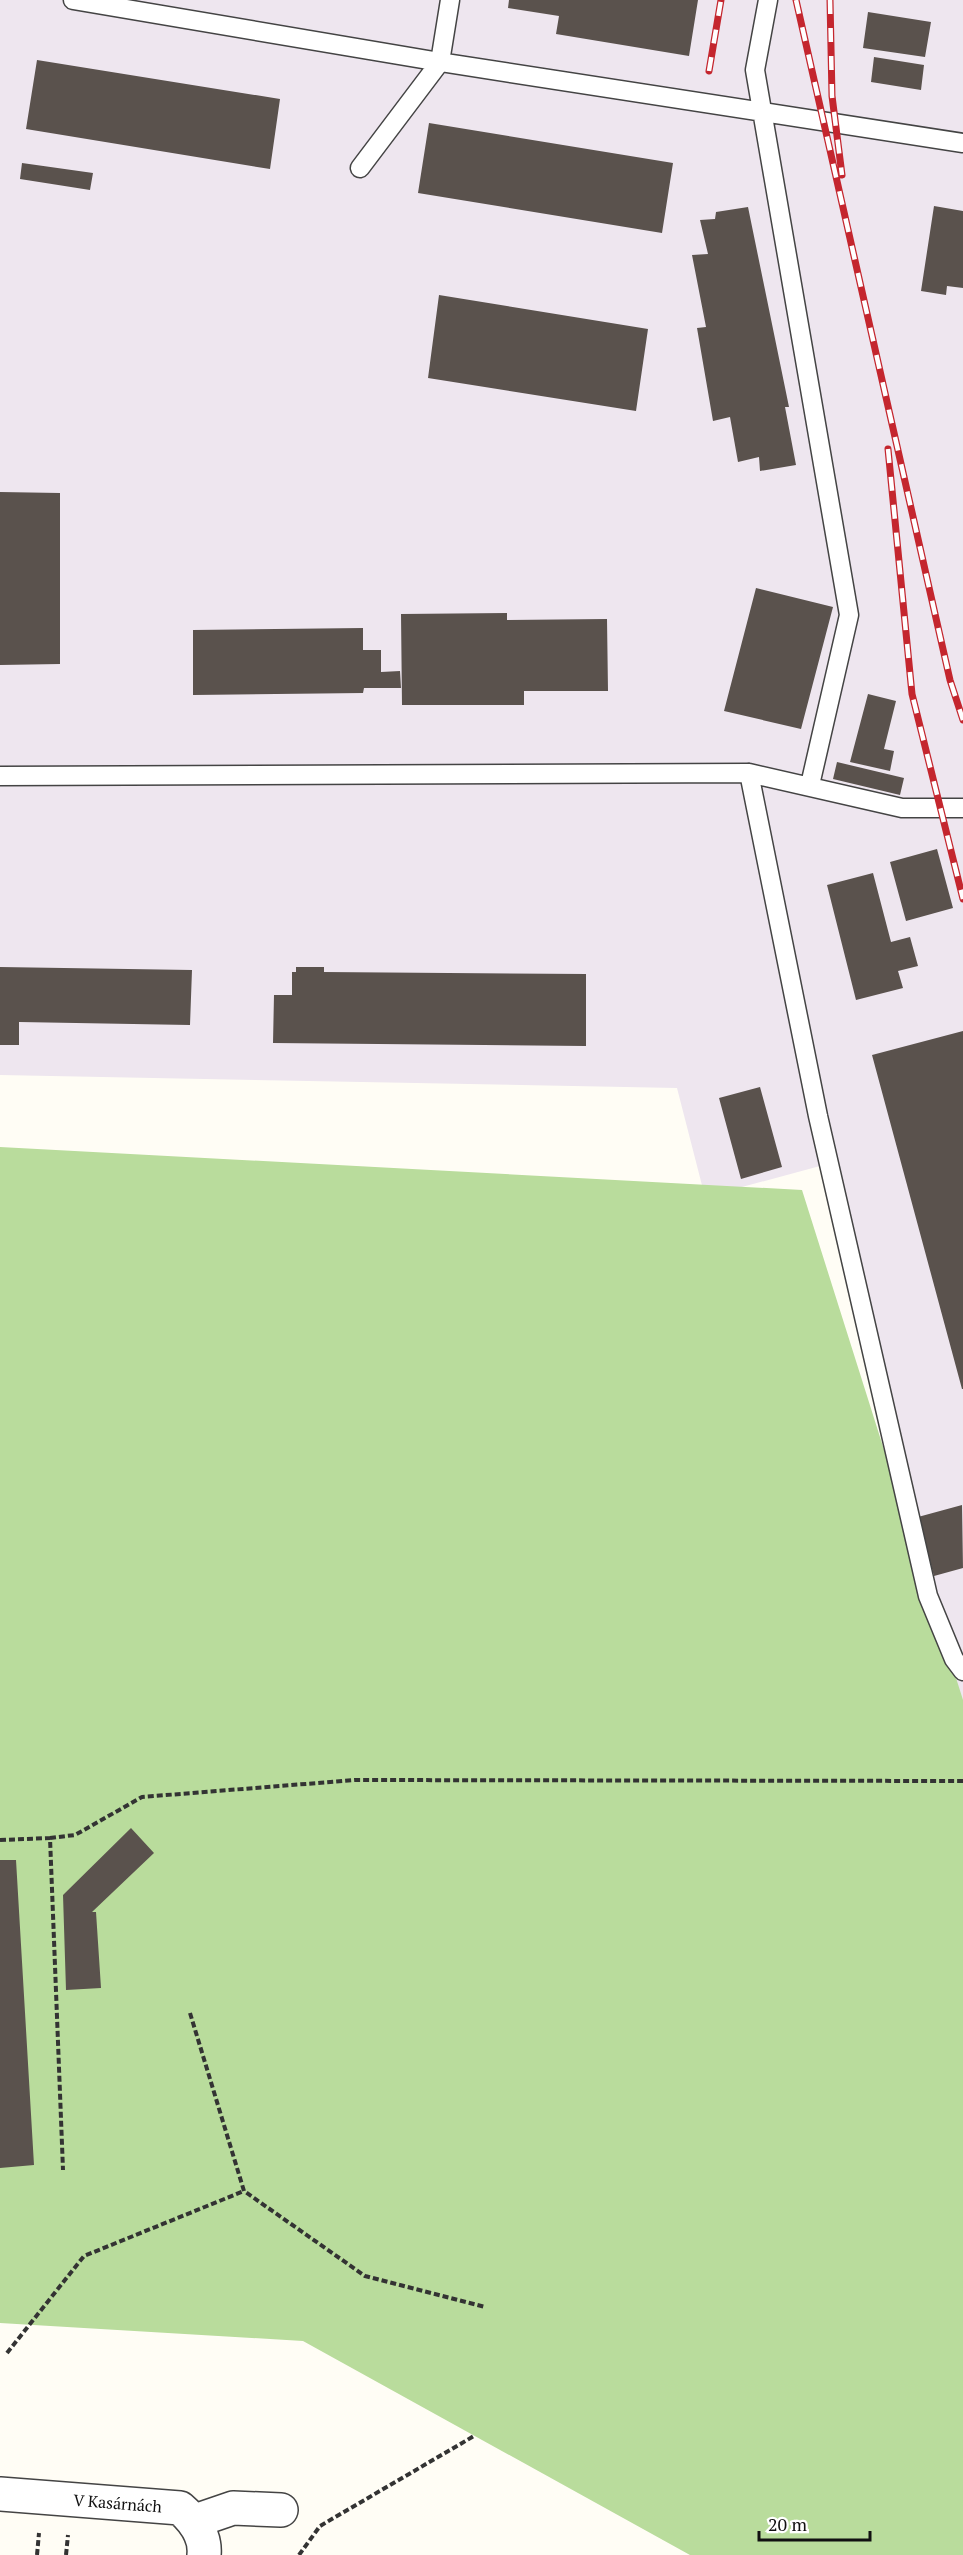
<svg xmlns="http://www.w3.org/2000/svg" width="963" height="2555" font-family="'PT Serif',serif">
	<rect width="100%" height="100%" fill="#fffdf5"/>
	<path fill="#eee6ef" d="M0,0H963V1737L820,1166L705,1197L677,1088L0,1075Z"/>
	<path fill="#b9dc9c" d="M0,1147L802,1190L963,1700V2555H690L303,2341L0,2323Z"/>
	<path fill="#5a524d" d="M509,0H698L689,56L556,34L559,16L508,8Z
		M868,12L931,22L925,57L863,48Z
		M874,57L924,65L921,90L871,82Z
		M37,60L280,99L270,169L26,129Z
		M429,123L673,163L662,233L418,193Z
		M22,163L93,173L90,190L20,179Z
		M934,206L963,211V288L947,286L946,295L921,291Z
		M748,207L789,407H785L796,465L760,471L759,457L738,462L730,417L713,421L697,328L706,327L692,255L708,254L700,220L715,219L716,212Z
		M439,295L648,329L636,411L428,378Z
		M0,492L60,493V664L0,665Z
		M756,588L833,607L801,729L724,711Z
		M507,613V620L607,619L608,691H524V705H402L401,614Z
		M363,628V650H381V672L400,671L401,688H364L363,693L193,695V630Z
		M868,694L896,701L884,749L894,751L890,771L850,762Z
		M837,762L904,778L900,795L833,779Z
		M937,849L953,908L906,921L890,862Z
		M873,873L891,942L910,937L918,966L898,971L903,988L856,1000L827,885Z
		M0,967L192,970L190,1025L19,1022V1045H0Z
		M296,967H324V972L586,974V1046L273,1043L274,995H292V972H296Z
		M963,1031V1389H962L872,1055Z
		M760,1087L782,1167L741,1179L719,1098Z
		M962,1505L963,1568L934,1576L918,1517Z
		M131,1828L154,1853L92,1912H96L101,1988L66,1990L63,1895Z
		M0,1860H16L34,2165L0,2168Z"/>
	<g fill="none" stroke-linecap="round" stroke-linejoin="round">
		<g stroke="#444" stroke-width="21">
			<path id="service" d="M73,0L440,62L963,143
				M768,0L755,70L849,615L810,785
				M360,168L440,62L450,0
				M749,773L818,1116L928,1596L954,1659L963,1671
				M0,776L749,773L902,808H963"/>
		</g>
		<g stroke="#444" stroke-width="36">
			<g id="minor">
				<path id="s1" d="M0,2494L180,2508C194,2520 206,2535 204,2555"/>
				<path d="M195,2521L233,2508L281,2510"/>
			</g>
		</g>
		<path stroke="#333" stroke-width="4" stroke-dasharray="6 3" stroke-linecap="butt" d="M50,1838L75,1835L142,1797L355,1780L963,1781
			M0,1840L50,1838L63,2170
			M190,2013L244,2191L365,2276L485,2307
			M7,2353L84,2256L244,2191
			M37,2555L39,2533
			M66,2555L68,2535
			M299,2555L320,2526L474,2436"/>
		<use href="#service" stroke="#fff" stroke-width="18"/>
		<use href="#minor" stroke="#fff" stroke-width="33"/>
		<g stroke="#c4262e" stroke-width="7">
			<path id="rail" d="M796,0L950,680L963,720
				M830,0L832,96L842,175
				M709,71L721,0
				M888,449L912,694L963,899"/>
		</g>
		<use href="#rail" stroke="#fff" stroke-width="4.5" stroke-dasharray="14" stroke-linecap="butt"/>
	</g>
	<g text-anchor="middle" stroke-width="6" stroke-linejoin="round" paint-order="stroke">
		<g font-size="16" fill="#111" stroke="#fff">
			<text dy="6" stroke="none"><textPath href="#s1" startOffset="118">V Kasárnách</textPath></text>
		</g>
	</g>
	<path d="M759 2531v9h111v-9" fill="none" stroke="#111111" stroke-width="3"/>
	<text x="768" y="2531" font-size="18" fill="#111111" stroke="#ffffff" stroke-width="4.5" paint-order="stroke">20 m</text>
</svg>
